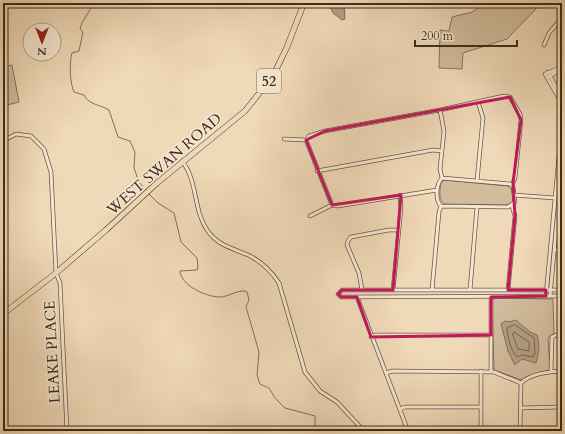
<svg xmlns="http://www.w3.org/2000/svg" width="565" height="434" font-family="Cardo,serif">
	<rect width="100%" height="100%" fill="#f0d9b8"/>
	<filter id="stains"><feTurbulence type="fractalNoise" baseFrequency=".005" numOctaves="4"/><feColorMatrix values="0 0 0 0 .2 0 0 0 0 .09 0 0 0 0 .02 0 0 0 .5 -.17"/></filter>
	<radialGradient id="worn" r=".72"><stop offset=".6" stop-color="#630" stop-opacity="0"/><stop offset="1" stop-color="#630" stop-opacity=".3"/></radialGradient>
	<path fill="#d2bc9d" stroke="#88745a" d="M487,3H534L536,9L507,39L463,53L462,69L439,68L440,30L449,31L452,17L472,12Z
		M12,65L19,102L3,106V67Z
		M444,180L508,186L512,190L513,201L510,204L505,205L444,204C438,198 440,190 441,183Z
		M495,298L553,299L554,334L548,338L550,370L530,376L521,380L494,370L492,301Z"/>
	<path fill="#b39e82" stroke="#847058" d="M328,3H344L345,19L342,20L333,13Z
		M516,320L530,332L537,335C540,345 539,353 536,363L522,359L515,365L508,351L501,324L505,321L509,322Z"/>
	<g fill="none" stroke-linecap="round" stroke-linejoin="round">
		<path stroke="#78654d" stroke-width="1" d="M515,325L534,338L535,353L533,357L522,355L517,357C510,349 508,338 507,328Z
			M514,332L529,342V351L518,349L513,336Z"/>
		<path stroke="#847058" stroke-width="1" d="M93,3C90,13 82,19 80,29L83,32L79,51L72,53C69,63 70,84 74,92L84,95C89,105 101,105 109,110L118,137L130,141L135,152L134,168L139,182L146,190
			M149,194L158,203L174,213L181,242L197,258L198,267L197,270L180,271C181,286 207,297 220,297C229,297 240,288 247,292L249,300L246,307L259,352L257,375L260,384L269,388L275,398L285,408L315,416V431"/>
		<g stroke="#6a5740" stroke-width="4.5">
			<path id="minor" d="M544,45L549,33L562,18
				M562,67L545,74L560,100L562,110
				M548,72L562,98
				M549,77L559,70
				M440,110L444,131L440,169L442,178
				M284,139L306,140
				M3,141L16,134L31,136L44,149L51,172L56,273L60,283L67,431
				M182,161C198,181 193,209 207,230C217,245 232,248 248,255C261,261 271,271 279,283L305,372L320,391L337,402L364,431
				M317,171L433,150L442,151
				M442,178L510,184L513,186L515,202L508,207L441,206C435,200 436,184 442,178Z
				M477,181L483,118L478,102
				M437,190L338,206L332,205L306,140L309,136L325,131L440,110L504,96L510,97L520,114L521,120L515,178L512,185
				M514,195L555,198
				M310,216L332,205
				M554,250H562
				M362,290L359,273L347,245L348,241L351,237L389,230H399
				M393,290L401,208L400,195
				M432,290L439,212L441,206
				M470,290L477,207
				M508,290L515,216L512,206
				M562,290H342L338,294L341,297L562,296
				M546,296L562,124
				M550,296L562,165
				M357,297L408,431
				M371,337L375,335H491
				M481,371V431
				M551,371L552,337L556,335H562
				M491,372V297
				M386,373L392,371L494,372L521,383
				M520,408L562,407
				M400,409L405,407H481
				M520,431L521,383C530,374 550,371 562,371"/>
		</g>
		<g stroke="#3e2c18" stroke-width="6">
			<path id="primary" d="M3,314L56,273L106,230L157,183L245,111L273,76L287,47L304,3"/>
		</g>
		<use href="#minor" stroke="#f5e6d1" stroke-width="3"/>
		<use href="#primary" stroke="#f0d9b8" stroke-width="5"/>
	</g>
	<path fill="none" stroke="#c2185b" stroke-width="3" stroke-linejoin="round" d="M510,97L521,120L513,183L515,216L508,290H546V296L491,297V335L371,337L357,297H341L338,294L342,290H393L401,195L332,205L306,140L325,131Z"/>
	<g text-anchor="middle" stroke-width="3.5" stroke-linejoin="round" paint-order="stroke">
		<rect fill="#f5e6d1" stroke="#756450" stroke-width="1" x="257" y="69" width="24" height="24" rx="3"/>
		<g font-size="14" font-weight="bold" fill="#3e2c18">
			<text x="269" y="86">52</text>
		</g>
		<g font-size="15" fill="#3e2c18" stroke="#f5e6d1">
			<text transform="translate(164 164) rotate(-41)" y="5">WEST SWAN ROAD</text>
			<text transform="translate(52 352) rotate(-93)" y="5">LEAKE PLACE</text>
		</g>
	</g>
	<rect width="565" height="434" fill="none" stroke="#f0d9b8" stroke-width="16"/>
	<rect x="4" y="4" width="557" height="426" fill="none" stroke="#3e2c18" stroke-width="2"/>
	<rect x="8" y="8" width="549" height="418" fill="none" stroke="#3e2c18"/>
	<g transform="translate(42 42) rotate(180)"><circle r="19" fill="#f5e6d1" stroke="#ac9c87"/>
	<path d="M0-3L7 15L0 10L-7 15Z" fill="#8f2418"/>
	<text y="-6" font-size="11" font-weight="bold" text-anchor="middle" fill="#3e2c18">N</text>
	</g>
	<path d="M415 40v6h102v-6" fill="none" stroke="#3e2c18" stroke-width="2"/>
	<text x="421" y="40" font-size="12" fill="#3e2c18" stroke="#f5e6d1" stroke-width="3" paint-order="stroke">200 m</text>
	<rect width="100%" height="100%" filter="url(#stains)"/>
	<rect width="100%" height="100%" fill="url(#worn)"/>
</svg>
